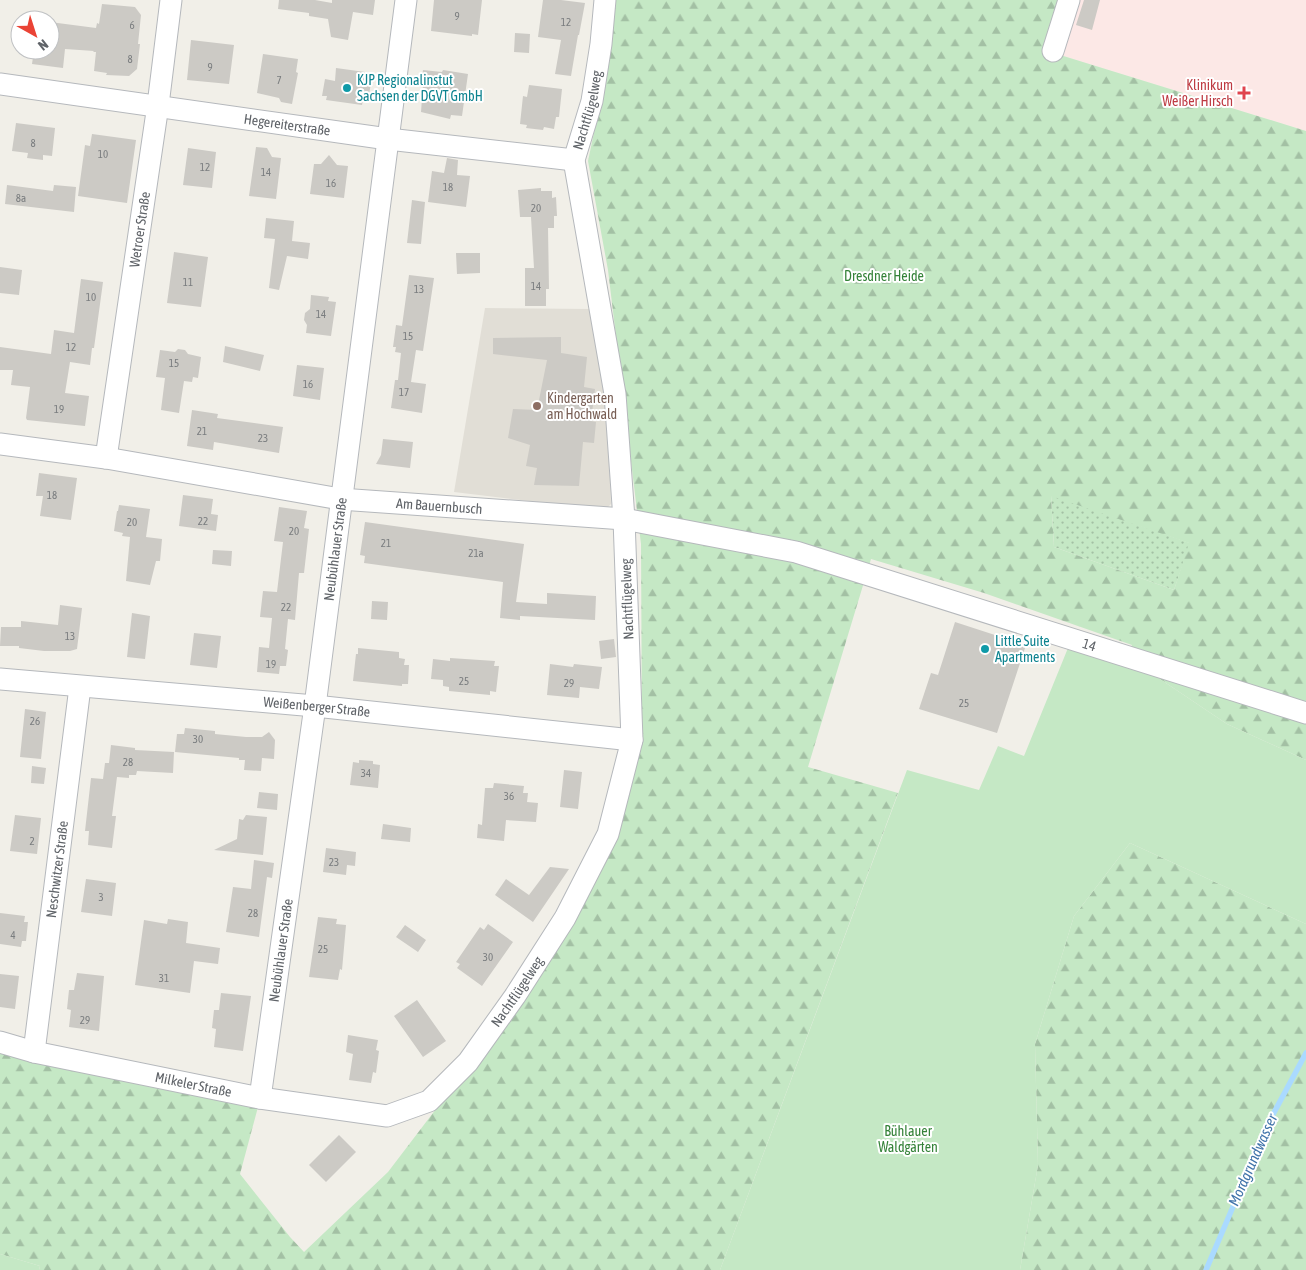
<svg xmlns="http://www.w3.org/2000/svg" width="1306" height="1270" font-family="'Asap Condensed',sans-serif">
	<defs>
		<pattern id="grass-dots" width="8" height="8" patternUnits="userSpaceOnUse" patternTransform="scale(1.25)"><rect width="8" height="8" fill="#c5e8c5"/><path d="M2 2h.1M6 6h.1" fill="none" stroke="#a3c0a4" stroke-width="1.8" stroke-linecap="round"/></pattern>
		<pattern id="forest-firs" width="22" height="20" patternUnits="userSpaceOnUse" patternTransform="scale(1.25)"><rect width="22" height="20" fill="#c5e8c5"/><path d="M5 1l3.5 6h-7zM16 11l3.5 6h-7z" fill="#a3c0a4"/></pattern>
	</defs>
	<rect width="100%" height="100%" fill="#f1efe8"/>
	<path fill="#e1ded6" d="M485,308L590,309L602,370L609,441L611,504L605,510L454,492Z"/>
	<path fill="#fce8e6" d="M1074,0H1306V131L1057,54Z"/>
	<path fill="url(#grass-dots)" d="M1051,495L1190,543L1174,590L1054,547Z"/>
	<path fill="url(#forest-firs)" fill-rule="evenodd" d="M615,0H1060L1057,54L1306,131V760L1227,724L1154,675L1124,662L1132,645L984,593L871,559L808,767L898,793L720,1270H39L40,1266L0,1254V1051L258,1107L240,1174L290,1237L304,1252L388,1172L471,1063L616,838L642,742L641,544L608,270L588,161L599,109ZM1051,496L1189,543L1174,590L1054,547Z
		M1130,843L1306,924V1270H1020L1038,1165L1035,1044L1074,916Z"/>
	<path fill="#c5e8c5" d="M1068,648L1154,675L1227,724L1306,760V924L1130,843L1074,916L1035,1044L1038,1165L1020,1270H720L907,770L979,790L998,746L1024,756Z
		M0,1254L40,1266L39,1270H0Z"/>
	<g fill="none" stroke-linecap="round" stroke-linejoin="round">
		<path stroke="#aadaff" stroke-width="5.5" d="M1206,1270L1270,1120L1306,1053"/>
	</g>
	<path fill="#cccac5" d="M279,0H315L332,3V0H375L373,15L353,12L348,40L331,37L328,19L309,16V13L278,9Z
		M434,0H482L478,35L472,34V36L431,31Z
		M543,0H561L585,3L579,35H578L571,76L555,74L561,40L538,37Z
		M1084,0H1100L1092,30L1076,25Z
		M102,4L135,7L141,15L138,44H140L137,69L129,76L106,75L107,73L94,71L96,52H93L94,51L65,49L63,68L32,64L34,50H50V22L96,28L97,23L99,24Z
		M515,33L530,34L529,53L514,52Z
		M191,40L234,45L229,84L187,80Z
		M263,54L298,59L296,72L298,73L292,104L281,102L279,98L257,93Z
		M336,68L365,72L364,82L371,83L368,100H363L362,105L326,100L327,96H322L325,79L335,81Z
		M423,70L442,72L443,70L468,74L462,116L451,115L450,119L421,112L423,84H421Z
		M529,85L562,89L559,117H556L554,129L544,127L543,130L526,128L527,125L520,124L523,96L527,97Z
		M16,123L55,128L52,156L43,155V160L27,158L28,153L12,151Z
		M92,134L136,140L127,203L78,196L85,145L90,146Z
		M256,147L267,148L272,157L281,158L276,199L249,196Z
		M188,148L216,152L212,188L183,185Z
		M329,155L337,165L348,166L344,198L310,194L314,164H321Z
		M447,158L458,160L457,175L470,176L466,207L428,202L432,171L444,173Z
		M7,185L53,191L54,185L76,187L74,212L5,204Z
		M541,188V191H552V198L556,197L557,216H554V228H548L549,289H546V306H525V268H534L531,217H520L518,190Z
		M412,200L425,202L421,244L407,243Z
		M266,218L294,221L292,241L310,243L308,259L287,256L279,290L269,288L275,239L264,238Z
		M174,252L208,257L201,307L167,303Z
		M456,253H480V273L457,274Z
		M0,267L22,270L19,295L0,293Z
		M409,275L434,278L423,351L416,350L411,382L426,384L422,413L391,408L395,380H398L401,353L395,352L396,347H393L396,325L402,326Z
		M81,279L103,282L94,348H92L90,365L70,362L65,393L89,396L85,426L27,420L26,418L30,387L11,385L13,370H0V347L51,354L54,330L74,333Z
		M311,295L329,297L328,301L336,302L331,336L306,333L307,325L304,320L305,313L310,309Z
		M561,337V353L587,357L584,387L595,389L591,421L596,422L594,443L583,442L579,486L534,485L537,468L526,466L530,445L508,438L513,409L537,410L547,360L493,354V338Z
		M225,346L264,355L260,371L223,362Z
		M178,349L185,350L188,354L201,357L198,378L193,377L192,382L184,381L179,413L161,410L165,378L156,377L160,350L175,352Z
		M297,365L324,368L320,400L293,396Z
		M192,410L218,414L217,418L283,427L279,453L214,442L213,450L187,446Z
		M383,439L413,442L410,468L376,464L381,455Z
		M39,473L77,478L71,520L40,516L43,496H36Z
		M183,495L213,499L211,514L218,515L216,531L179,526Z
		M119,505L150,509L146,537L162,539L160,561H156L150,585L126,581L130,537L122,536L123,533L114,531L117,511H118Z
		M279,507L307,511L304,528L309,529L304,573H299L295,620L288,619L285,649L288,650L286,666H280L279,674L257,672L259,647L269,648L272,618L260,617L263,591L277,592L283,542L274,541Z
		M365,522L524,544L516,602L547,604V593L596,596L595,620L520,616V620L500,618L503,582L364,563L365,556L360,555Z
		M213,550L232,551L231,566L212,564Z
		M372,601L388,602L387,620L371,619Z
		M60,605L82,608L77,649L70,651H44L19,648V646H0L1,627H21V621L58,625Z
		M132,613L150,616L145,659L127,657Z
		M955,622L1026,645L997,733L919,709L931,673L938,675Z
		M194,633L221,636L217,668L190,665Z
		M614,639L616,657L601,659L599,641Z
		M358,648L399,652V658L405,659L404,665H409L408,684H402V686L353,681L356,654H358Z
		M450,658L495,661L494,666H499L496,692L490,691V695L449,691V687L443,686V680L431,679L433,659L450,661Z
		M550,664L573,667L574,664L602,667L599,689L580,687L579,698L547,695Z
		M25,709L46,712L41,759L20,757Z
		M185,728L215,731V734L246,737H262L269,732L275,740L274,759L262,758L261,771L244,770L245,760H239V758L175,752L177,734H184Z
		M111,745L135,748V750L174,752L173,773L137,771L136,775H129V778L117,777L112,816H116L112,848L88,845L89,831H85L91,778L103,779L105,763H109Z
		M359,760L373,761V764L380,765L378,788L350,785L353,762L359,763Z
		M32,766L46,768L44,784L31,783Z
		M564,770L582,772L578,809L560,807Z
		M494,783L524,786L523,793H528L527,802L538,803L536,822L506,820L504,841L477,838L478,824L482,825L485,788H493Z
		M259,792L278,794L277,810L257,808Z
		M15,815L41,818L37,854L10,851Z
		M246,815L267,817L263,855L214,850L237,839L239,819L243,820Z
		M383,824L411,828L410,842L381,839Z
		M326,848L356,852L355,866L347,865L346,875L323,872Z
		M254,860L274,863L272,878L267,877L259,937L226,932L233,887L251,889Z
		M550,867L569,869L533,922L495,895L506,879L529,895Z
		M86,879L116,883L112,916L81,912Z
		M0,913L25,916L24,922H28L26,941H22L21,947L0,944Z
		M318,917L337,919L336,924L346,925L342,970L340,969L338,980L309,977Z
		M168,919L188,922L186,943L220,948L218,964L194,961L190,993L135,985L144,920L167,924Z
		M488,924L513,942L482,986L457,968L460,964L456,962L480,927L484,930Z
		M405,925L426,940L418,952L396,937Z
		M77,973L104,976L99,1031L69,1027L71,1010L67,1009L69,990H74Z
		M0,974L19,976L15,1009L0,1007Z
		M221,993L251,996L243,1051L214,1047L216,1029L212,1028L214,1010H219Z
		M417,1000L446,1041L423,1057L394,1016Z
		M348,1035L378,1040L376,1050L379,1051L376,1073L373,1072L371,1083L349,1080L353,1054L346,1052Z
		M339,1135L356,1152L326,1182L309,1165Z"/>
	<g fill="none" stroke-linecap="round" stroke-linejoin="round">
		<g stroke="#b5b8bc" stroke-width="23">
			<g id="minor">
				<path d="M1053,51L1069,0"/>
				<path id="s1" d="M0,84L388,139L574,160"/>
				<path id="s2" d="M0,444L106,458L340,499L624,519L796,552L1306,713"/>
				<path id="s3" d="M106,458L158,105L171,0"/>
				<path id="s4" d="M0,679L315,706L632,740"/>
				<path id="s5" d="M0,1042L34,1052L260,1098L387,1116L429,1101L468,1062L515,996L565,918L608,834L632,740L624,519L615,394L574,160L592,101L601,44L605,0"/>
				<path id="s6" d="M34,1052L80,687"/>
				<path id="s7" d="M260,1098L315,706L406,0"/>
			</g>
		</g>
		<use href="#minor" stroke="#fff" stroke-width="21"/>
	</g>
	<g fill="#0f9aa8" stroke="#fff" stroke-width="2">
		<circle cx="347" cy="88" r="5"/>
		<circle cx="985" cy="649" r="5"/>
	</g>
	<path fill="#e0444e" stroke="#fff" stroke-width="2" d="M1241.5 85.5h5v5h5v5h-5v5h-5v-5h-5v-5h5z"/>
	<circle fill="#8d6e63" stroke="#fff" stroke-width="2" cx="537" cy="406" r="5"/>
	<g text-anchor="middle" stroke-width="4" stroke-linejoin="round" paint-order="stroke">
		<g font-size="11" fill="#7a7d7f">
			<text x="457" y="20">9</text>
			<text x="566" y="26">12</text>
			<text x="132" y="29">6</text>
			<text x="130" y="63">8</text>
			<text x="210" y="71">9</text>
			<text x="279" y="84">7</text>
			<text x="33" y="147">8</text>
			<text x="103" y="158">10</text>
			<text x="205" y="171">12</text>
			<text x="266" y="176">14</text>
			<text x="331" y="187">16</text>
			<text x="448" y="191">18</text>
			<text x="21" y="202">8a</text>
			<text x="536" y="212">20</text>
			<text x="188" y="286">11</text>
			<text x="536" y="290">14</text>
			<text x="419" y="293">13</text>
			<text x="91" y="301">10</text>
			<text x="321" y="318">14</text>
			<text x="408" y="340">15</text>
			<text x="71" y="351">12</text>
			<text x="174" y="367">15</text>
			<text x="308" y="388">16</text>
			<text x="404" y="396">17</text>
			<text x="59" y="413">19</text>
			<text x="202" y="435">21</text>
			<text x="263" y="442">23</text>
			<text x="52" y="499">18</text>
			<text x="203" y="525">22</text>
			<text x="132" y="526">20</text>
			<text x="294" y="535">20</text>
			<text x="386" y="547">21</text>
			<text x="476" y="557">21a</text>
			<text x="286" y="611">22</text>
			<text x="70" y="640">13</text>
			<text x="271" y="668">19</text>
			<text x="464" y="685">25</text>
			<text x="569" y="687">29</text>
			<text x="964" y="707">25</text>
			<text x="35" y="725">26</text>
			<text x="198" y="743">30</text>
			<text x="128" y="766">28</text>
			<text x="366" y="777">34</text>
			<text x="509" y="800">36</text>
			<text x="32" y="845">2</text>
			<text x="334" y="866">23</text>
			<text x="101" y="901">3</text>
			<text x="253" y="917">28</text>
			<text x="13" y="939">4</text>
			<text x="323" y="953">25</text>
			<text x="488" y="961">30</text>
			<text x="164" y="982">31</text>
			<text x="85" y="1024">29</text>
		</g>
		<g font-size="14" fill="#0d838f" stroke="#fff" text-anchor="start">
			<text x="357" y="85">KJP Regionalinstut<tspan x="357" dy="16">Sachsen der DGVT GmbH</tspan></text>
			<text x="995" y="646">Little Suite<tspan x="995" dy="16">Apartments</tspan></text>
		</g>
		<g font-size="14" fill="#be3a42" stroke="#fff" text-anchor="end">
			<text x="1233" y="90">Klinikum<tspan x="1233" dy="16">Weißer Hirsch</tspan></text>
		</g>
		<g font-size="14" fill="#5f6368" stroke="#fff">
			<text dy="5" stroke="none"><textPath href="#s5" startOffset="1495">Nachtflügelweg</textPath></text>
			<text dy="5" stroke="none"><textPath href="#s1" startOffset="290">Hegereiterstraße</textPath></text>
			<text dy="5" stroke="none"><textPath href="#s3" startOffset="231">Wetroer Straße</textPath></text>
			<text dy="5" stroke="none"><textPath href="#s2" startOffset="444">Am Bauernbusch</textPath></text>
			<text dy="5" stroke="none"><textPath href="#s7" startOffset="554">Neubühlauer Straße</textPath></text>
			<text transform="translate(627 599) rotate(-92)" y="5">Nachtflügelweg</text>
			<text dy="5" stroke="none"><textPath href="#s2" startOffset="1112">14</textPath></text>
			<text dy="5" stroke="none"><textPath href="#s4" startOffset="318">Weißenberger Straße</textPath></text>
			<text dy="5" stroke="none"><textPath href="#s6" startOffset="184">Neschwitzer Straße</textPath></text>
			<text dy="5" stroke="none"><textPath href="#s7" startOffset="149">Neubühlauer Straße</textPath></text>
			<text dy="5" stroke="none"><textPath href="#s5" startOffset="580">Nachtflügelweg</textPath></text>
			<text dy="5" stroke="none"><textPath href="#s5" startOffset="198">Milkeler Straße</textPath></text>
		</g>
		<g font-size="14" fill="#348238" stroke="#fff">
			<text x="884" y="281">Dresdner Heide</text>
			<text x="908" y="1136">Bühlauer<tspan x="908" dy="16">Waldgärten</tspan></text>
		</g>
		<g font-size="14" fill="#785e54" stroke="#fff" text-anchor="start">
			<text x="547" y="403">Kindergarten<tspan x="547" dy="16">am Hochwald</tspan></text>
		</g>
		<g font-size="15" font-style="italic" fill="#4174aa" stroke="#fff">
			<text transform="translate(1253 1160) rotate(-66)" y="5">Mordgrundwasser</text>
		</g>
	</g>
	<g transform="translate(35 35) rotate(141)"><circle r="24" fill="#ffffff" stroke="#bfc1c3"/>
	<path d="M0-4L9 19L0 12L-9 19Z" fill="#ea4335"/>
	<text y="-8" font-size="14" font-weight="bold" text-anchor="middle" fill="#5f6368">N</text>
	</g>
</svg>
